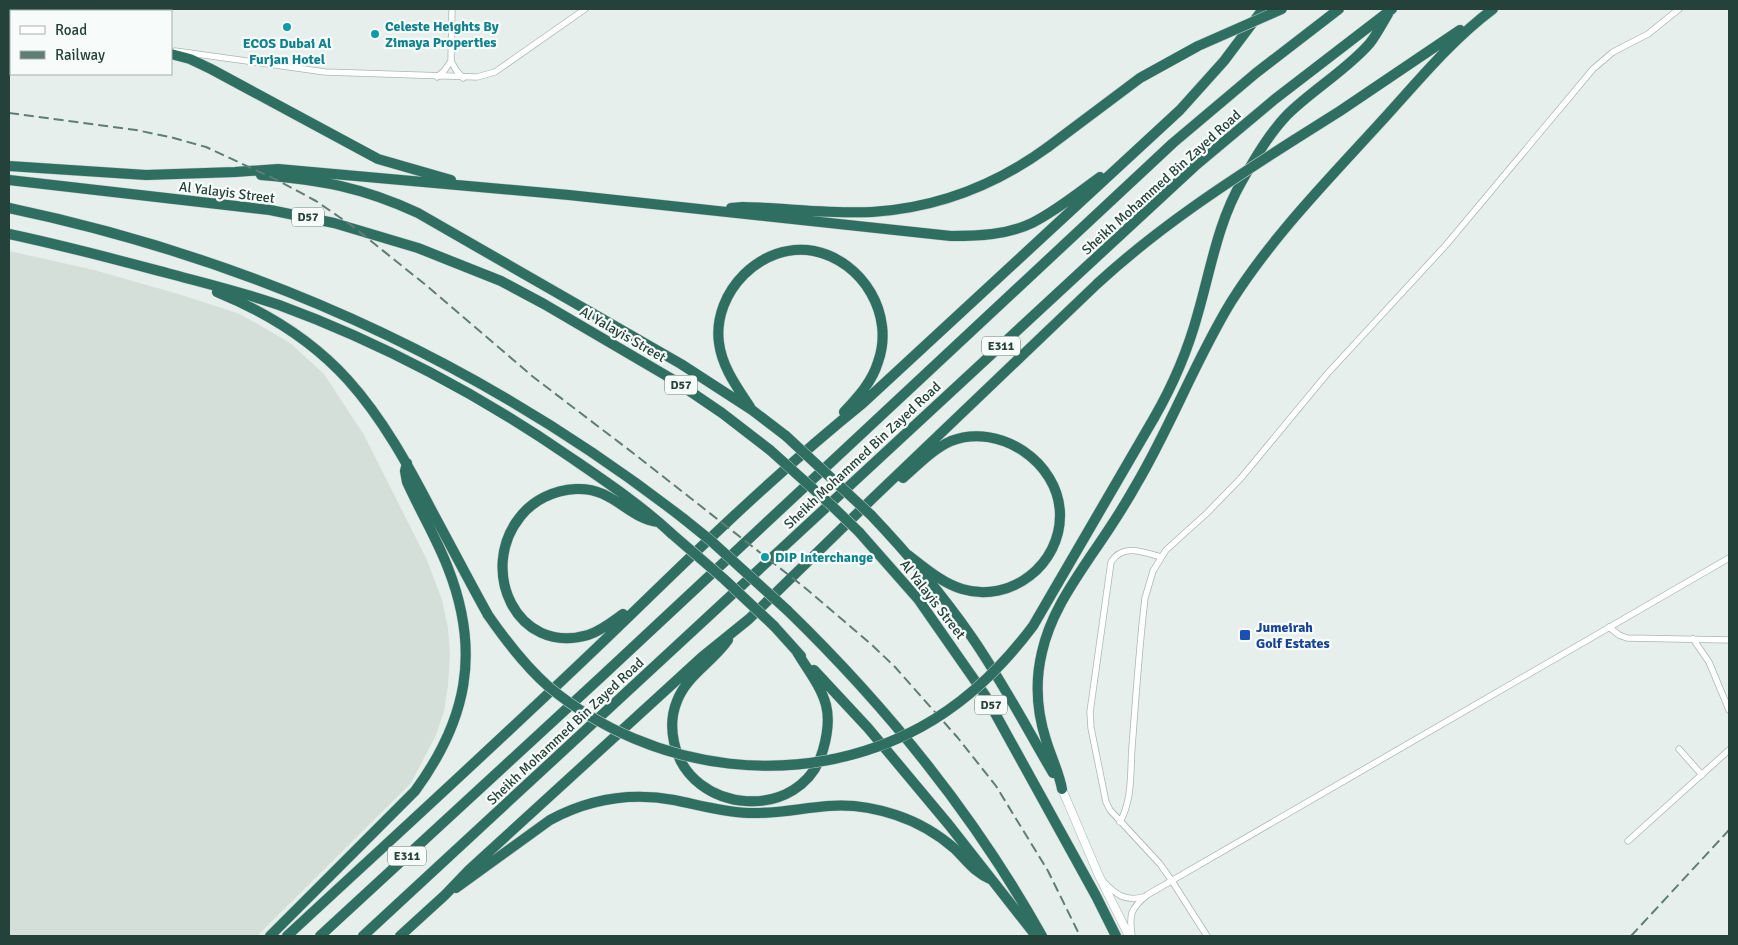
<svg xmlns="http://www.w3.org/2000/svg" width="1738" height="945" font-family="Signika,sans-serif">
	<rect width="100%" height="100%" fill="#e6efeb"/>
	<path fill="#d4dfda" d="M9,251L94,270L175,293L240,314L290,343L324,374L364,435L427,560L442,600L448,628L450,654L448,686L444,711L436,735L411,783L257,936H9Z"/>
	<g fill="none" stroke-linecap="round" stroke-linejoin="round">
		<g stroke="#a8b8b2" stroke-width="7">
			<path id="street" d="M452,9L451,61L456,70L463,78
				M9,32H11
				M175,51L325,72L477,77L495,72L585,9
				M437,77L444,71L451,61
				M1161,557C1143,552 1123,543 1111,562L1090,712L1091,728L1106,802L1110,810L1160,864L1172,881L1207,936
				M1609,627L1619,635L1627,638L1729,640
				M1693,639L1709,662L1729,710
				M1679,749L1702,775
				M1120,822C1133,798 1130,773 1132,747C1136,697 1139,648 1145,598L1153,571L1166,550L1207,513L1241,478L1327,374L1446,245L1593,69L1613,52L1648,34L1679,9
				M1628,841L1729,750
				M1103,881C1115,894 1125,902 1143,897
				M1132,936C1129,915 1130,909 1147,895L1729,558"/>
		</g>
		<g stroke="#a4bbb3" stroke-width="9">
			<path id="secondary" d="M1062,789L1099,876L1129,936"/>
		</g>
		<g stroke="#c2cac8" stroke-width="11">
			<path id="highway" d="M171,54L190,59L211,69L378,159L451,180
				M1294,140L1340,111L1460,30
				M9,166L146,175L235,172L278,169L569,195L951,236C978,236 1007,235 1032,223C1056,211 1078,193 1100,177
				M261,175C321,180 362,187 418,213L681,364L752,410L786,436
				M9,180L270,210L334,223L418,248L501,281L544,304L672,379L722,413L770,450
				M9,208C257,260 483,363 684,519
				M731,208L743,207C786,208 830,214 872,212C937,208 996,185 1048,147
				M9,234C62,245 114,259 167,273C204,283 242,292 279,305C380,342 482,396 570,457C605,481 641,505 672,534
				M217,292C266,312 312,340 348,380C383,419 408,465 432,511C451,546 469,581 488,615
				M750,407C737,387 722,367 719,343C712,292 762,241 814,251C863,261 895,315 878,362C872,382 858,397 844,412
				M1154,418C1173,385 1188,350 1198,313C1211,268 1218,222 1242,181C1255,158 1269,134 1287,115C1312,90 1348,69 1370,43C1377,34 1382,24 1388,14
				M903,478C918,465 933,449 951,441C999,422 1059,462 1060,514C1061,564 1011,604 962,589C942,583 925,568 908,555
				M871,515C907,553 941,593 971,636C1001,679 1026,727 1053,773
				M859,532L918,599L985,695L1096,896L1116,936
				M787,610C886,706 975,816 1042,936
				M623,614C612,622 601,631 588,635C516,656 478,569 520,517C533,500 554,490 576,489C613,487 627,518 658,522
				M774,626L801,656
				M728,640C713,662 687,675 677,701C672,713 671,728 674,742C689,815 802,824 823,750C827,736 830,720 826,705C821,686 807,669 797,652
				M814,670L868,728L949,825L1036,936
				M1062,789C1059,772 1051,757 1046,740C1037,712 1035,681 1042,652C1050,616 1070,587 1090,557C1106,534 1122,510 1136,485C1171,426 1195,361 1231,302C1272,237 1326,182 1378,125C1415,85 1449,42 1493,9
				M456,888L550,820C589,799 630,792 674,800C699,805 723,812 749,813C776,814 802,808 828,806C851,804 875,808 896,815C917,822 938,834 955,849C968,862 974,872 992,880
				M270,936L415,791C467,720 481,652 448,568C437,539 420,511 407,482L405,471L407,463
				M287,936C396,835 506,735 613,632C694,553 775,474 863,403L1180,110L1224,61L1263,9
				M320,936L601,677L1173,143L1256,73L1339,9
				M363,936L1195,166L1275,99L1392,9
				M400,936L445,895L469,870L702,657L749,619L873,498L1098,283"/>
		</g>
		<use href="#street" stroke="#fff" stroke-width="5.5"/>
		<use href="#secondary" stroke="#fff" stroke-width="8"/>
		<use href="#highway" stroke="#2f6f62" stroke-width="10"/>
		<path stroke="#5f7d75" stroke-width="2" stroke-dasharray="10 5" stroke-linecap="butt" d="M9,113L136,130L170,137L206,147L279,181L316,201L351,225L427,286L532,376L633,453L804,587L872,645L895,667L958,738L996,786L1048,871L1080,936
			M1631,936L1729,830"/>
		<g stroke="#c2cac8" stroke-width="11" stroke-linecap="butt">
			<path id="highway-bridge" d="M1048,147L1140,78L1198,46L1282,9
				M1098,283C1159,227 1225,184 1294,140
				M786,436L871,515
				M770,450L830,504L859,532
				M684,519L710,540L787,610
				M672,534L724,579L774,626
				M488,615C506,641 525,666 549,687C653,773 802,792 921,727C965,703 1003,666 1033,626L1154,418"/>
		</g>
		<use href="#highway-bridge" stroke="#2f6f62" stroke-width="10"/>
	</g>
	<g fill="#0f9aa8" stroke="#f7fbf9" stroke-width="2">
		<circle cx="287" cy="27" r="5"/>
		<circle cx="375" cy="34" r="5"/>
		<circle cx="765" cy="557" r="5"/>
	</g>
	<rect fill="#1a4fb4" stroke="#f7fbf9" stroke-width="2" x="1239" y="629" width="12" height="12" rx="2.5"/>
	<g text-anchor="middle" stroke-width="4.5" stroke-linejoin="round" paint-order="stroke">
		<g fill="#f7fbf9" stroke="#637a73" stroke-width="1">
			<rect x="292" y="207.5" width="32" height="19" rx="4"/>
			<rect x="982" y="336.5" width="38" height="19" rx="4"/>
			<rect x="665" y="375.5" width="32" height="19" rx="4"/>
			<rect x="975" y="695.5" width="32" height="19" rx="4"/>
			<rect x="388" y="846.5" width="38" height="19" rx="4"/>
		</g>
		<g font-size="12" font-weight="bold" fill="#24423a">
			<text x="308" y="221">D57</text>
			<text x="1001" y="350">E311</text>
			<text x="681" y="389">D57</text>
			<text x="991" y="709">D57</text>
			<text x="407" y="860">E311</text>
		</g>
		<g font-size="14" font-weight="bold" fill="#0d838f" stroke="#f7fbf9" text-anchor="start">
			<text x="385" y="31">Celeste Heights By<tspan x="385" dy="16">Zimaya Properties</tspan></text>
			<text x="287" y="48" text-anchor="middle">ECOS Dubai Al<tspan x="287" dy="16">Furjan Hotel</tspan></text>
			<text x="775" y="562">DIP Interchange</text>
		</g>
		<g font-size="14" fill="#24423a" stroke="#f7fbf9">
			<text transform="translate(1161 182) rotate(-42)" y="5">Sheikh Mohammed Bin Zayed Road</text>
			<text transform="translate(227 192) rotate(7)" y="5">Al Yalayis Street</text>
			<text transform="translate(623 334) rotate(30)" y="5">Al Yalayis Street</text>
			<text transform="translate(862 455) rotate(-43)" y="5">Sheikh Mohammed Bin Zayed Road</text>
			<text transform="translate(933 599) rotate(52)" y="5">Al Yalayis Street</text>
			<text transform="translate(565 731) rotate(-43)" y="5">Sheikh Mohammed Bin Zayed Road</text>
		</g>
		<g font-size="14" font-weight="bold" fill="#164399" stroke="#f7fbf9" text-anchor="start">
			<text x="1256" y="632">Jumeirah<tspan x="1256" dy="16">Golf Estates</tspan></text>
		</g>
	</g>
	<rect width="1738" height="945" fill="none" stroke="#24423a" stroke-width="20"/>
	<rect x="10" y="10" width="162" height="65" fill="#f7fbf9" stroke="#a3b1ad"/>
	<rect x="20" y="26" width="25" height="8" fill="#ffffff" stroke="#a3b1ad"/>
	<text x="55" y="35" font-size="15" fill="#24423a">Road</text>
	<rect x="20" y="51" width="25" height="8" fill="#5f7d75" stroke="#a3b1ad"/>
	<text x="55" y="60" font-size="15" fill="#24423a">Railway</text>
</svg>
